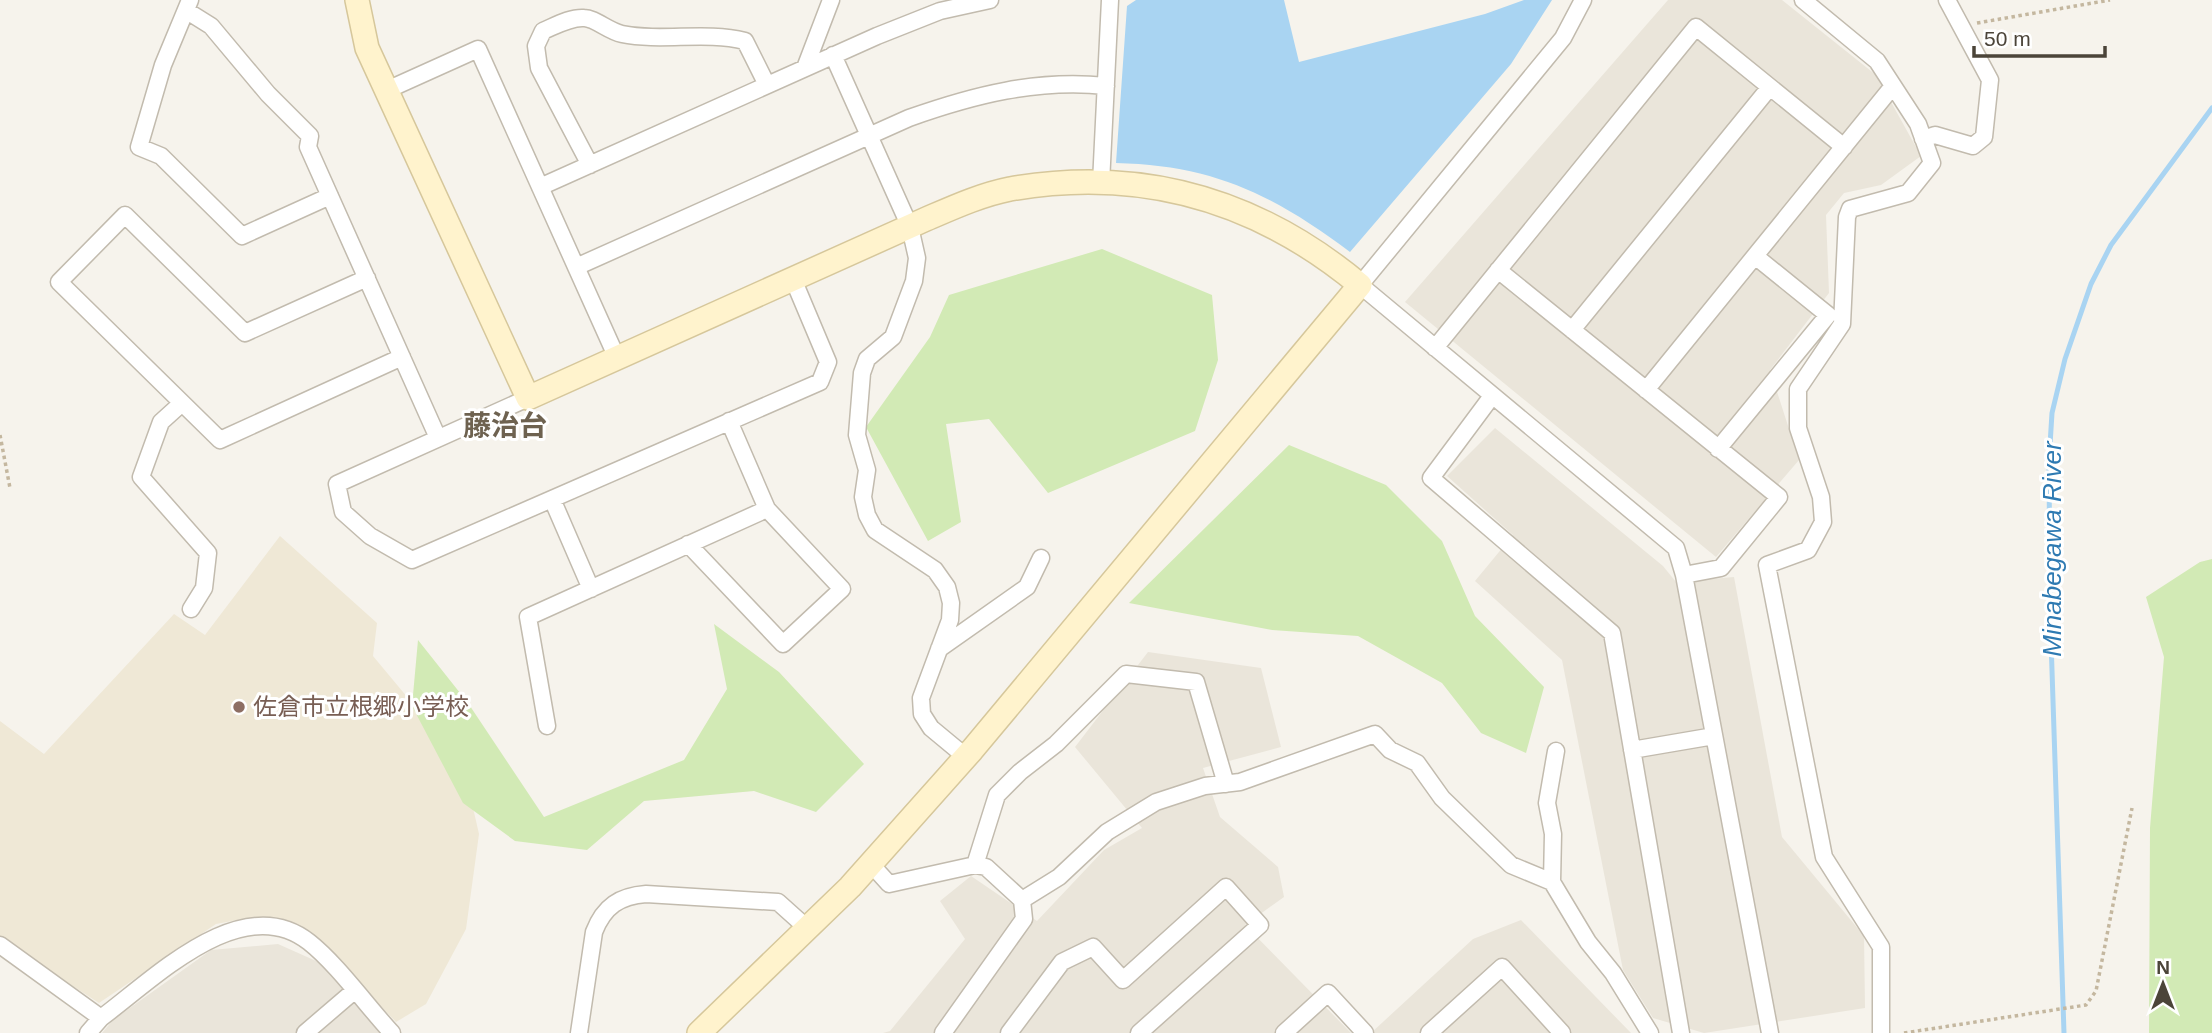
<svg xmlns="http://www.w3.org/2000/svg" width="2212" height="1033" font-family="Helvetica,'Noto Sans JP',sans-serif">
	<rect width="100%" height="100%" fill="#f6f3ec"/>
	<path fill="#eae5da" d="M1668,0H1782L1876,75L1921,156L1881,185L1844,193L1826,215L1829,293L1770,370L1799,460L1716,557L1405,302Z
		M1495,428L1663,566L1676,582L1734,577L1782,837L1864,936L1865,1008L1704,1033L1653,1018L1623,970L1562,660L1475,581L1513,535L1447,476Z
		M1148,652L1261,668L1281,747L1203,768L1220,817L1278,867L1284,897L1245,925L1351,1033H883L890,1031L965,939L940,901L971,876L1037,921L1104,850L1142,828L1075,747Z
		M1521,920L1631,1033H1371L1473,939Z
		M278,944L334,969L382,1033H102L113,1020L211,950Z"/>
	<path fill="#efe8d6" d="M280,536L377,623L373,656L463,764L479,834L466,929L426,1004L396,1022L317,940L280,918L243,919L216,924L99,1003L0,939V721L44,754L174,614L205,635Z"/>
	<path fill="#d2eab5" d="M1102,249L1212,295L1218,360L1195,431L1048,493L989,419L946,424L961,522L928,541L866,427L930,337L949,295Z
		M1289,445L1386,485L1442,541L1475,616L1544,687L1526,753L1481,733L1442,683L1358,636L1272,630L1129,603Z
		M2212,559V1033H2149L2150,828L2164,657L2146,597L2200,562Z
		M714,624L779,672L864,764L816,812L754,791L644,801L587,850L515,841L463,803L412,706L418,640L468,703L544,817L684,760L727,689Z"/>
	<path fill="#a9d4f2" d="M1136,0H1284L1299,62L1485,14L1524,0H1552L1511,64L1350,252C1274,195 1213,165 1116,163L1127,6Z"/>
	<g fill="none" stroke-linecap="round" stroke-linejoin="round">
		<path stroke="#a9d4f2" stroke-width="5" d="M2064,1033L2050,610L2049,461L2052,413L2065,359L2091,284L2111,245L2212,108"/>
		<g stroke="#c2bbae" stroke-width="19">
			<path id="street" d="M190,0L163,65L139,147L161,156L242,236L330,196
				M1583,0L1563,38L1360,285L1676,548L1684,575L1770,1033
				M1803,0L1877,61L1918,124L1932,163L1908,193L1850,209L1847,217L1842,324L1798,389V428L1821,497L1823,522L1808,550L1767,565L1824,857L1881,947V1033
				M187,11L211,26L268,94L310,136L308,147L438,438
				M833,55L910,227L917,258L914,281L893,337L867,359L862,373L857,435L867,470L863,497L867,515L875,530L935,570L947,587L951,603L950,620L921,698L922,714L931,728L966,757
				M805,68L831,0
				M387,90L478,49L617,358
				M1923,139L1935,135L1973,146L1984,137L1990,80L1947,0
				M590,165L539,68L536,46L543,31C555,26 570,17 584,18C595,18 608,31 622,34C662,42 705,31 745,41L767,85
				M1101,183L1110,0
				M540,187L877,36L940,11L990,0
				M576,267L909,118C974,95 1036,79 1106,86
				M1498,270L1779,497L1721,568L1684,575
				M367,278L245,333L125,215L59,282L220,440L402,357
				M1572,330L1770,87
				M1435,348L1696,27L1844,147
				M1646,390L1893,86
				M1492,396L1431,478L1612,633L1681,1033
				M528,398L337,484L343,512L370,536L412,560L820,382L828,362L793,279
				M182,403L161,422L141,477L208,553L204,588L191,609
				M1718,449L1828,315L1755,256
				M552,499L591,589
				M688,544L783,644L842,589L767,509L729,421
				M939,649L1027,587L1041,558
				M547,726L528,617L767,509
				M1632,750L1714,736
				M1556,751L1547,803L1553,834L1552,882L1588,942L1613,973L1650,1033
				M870,863L889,884L975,865L997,795L1020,772L1056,744L1126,674L1196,682L1226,784
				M1022,900L1059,877L1107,832L1156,802L1205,786L1240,782L1375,734L1390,750L1417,763L1442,798L1511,865L1552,882
				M0,945L101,1018
				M88,1033L101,1018C154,979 242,889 309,942C337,964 367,1006 392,1033
				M305,1033L354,991
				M579,1033L594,932C604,906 620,896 646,894L778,902L807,928
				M943,1033L1024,919L1022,900L986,867L975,865
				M1009,1033L1062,962L1093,947L1123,980L1226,887L1260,925L1139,1033
				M1284,1033L1328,993L1365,1033
				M1429,1033L1502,967L1562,1033"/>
		</g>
		<g stroke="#d6c79b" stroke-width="26">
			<path id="secondary" d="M357,0L367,48L528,398L924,220C952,208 980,195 1010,189C1142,166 1258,200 1360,285L972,750L850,887L699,1033"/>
		</g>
		<path stroke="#c4b79f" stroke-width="3.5" stroke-dasharray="3.5 3.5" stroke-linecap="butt" d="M1977,23L2110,0
			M0,435L10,488
			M1904,1033L2086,1005L2096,991L2132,808"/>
		<use href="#street" stroke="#fff" stroke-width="16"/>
		<use href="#secondary" stroke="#fff3cd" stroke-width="23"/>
	</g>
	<circle fill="#8d6e63" stroke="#fff" stroke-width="2.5" cx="239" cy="707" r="7"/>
	<g text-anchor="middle" stroke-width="6" stroke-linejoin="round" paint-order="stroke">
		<g font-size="24" fill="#785e54" stroke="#fff" text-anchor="start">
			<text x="253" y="715">佐倉市立根郷小学校</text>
		</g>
		<g font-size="26" font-style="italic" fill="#2e7ab2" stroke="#fff">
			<text transform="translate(2052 549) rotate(-90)" y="9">Minabegawa River</text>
		</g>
		<g font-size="28" font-weight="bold" fill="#6e6250" stroke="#fff">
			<text x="505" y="435">藤治台</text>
		</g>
	</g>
	<g transform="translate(2163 984)" stroke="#ffffff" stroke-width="5" paint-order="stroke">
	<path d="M0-5L12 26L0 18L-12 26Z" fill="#4b4439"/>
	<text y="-10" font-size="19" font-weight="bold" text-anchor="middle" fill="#4b4439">N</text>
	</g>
	<path d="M1974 46v10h131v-10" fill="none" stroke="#4b4439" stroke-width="3.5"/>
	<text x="1984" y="46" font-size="21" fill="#4b4439" stroke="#ffffff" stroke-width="5" paint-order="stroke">50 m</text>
</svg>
